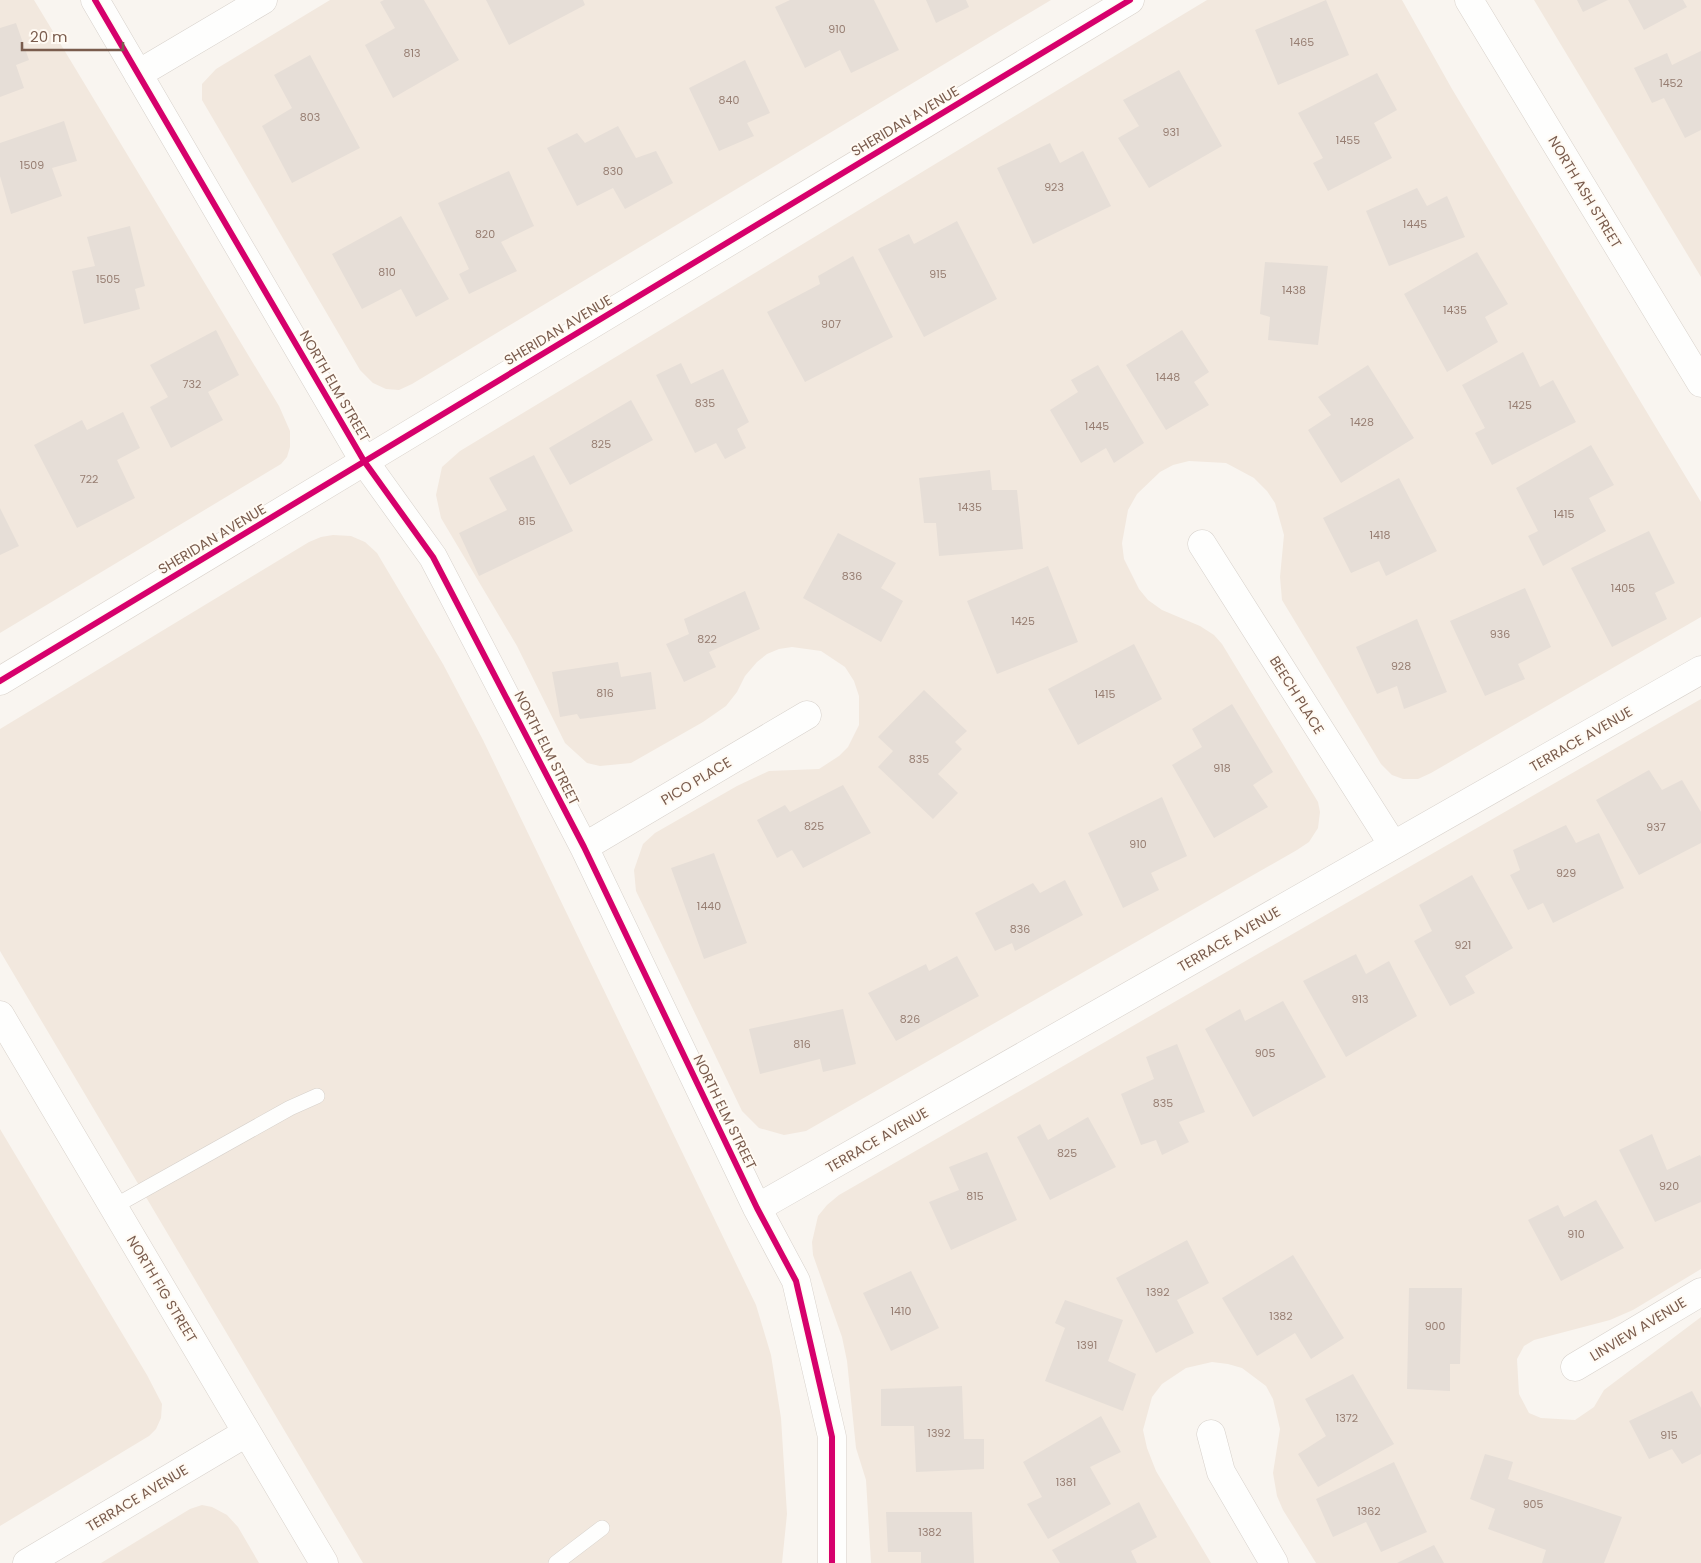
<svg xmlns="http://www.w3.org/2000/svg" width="1701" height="1563" font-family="Poppins,sans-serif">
	<rect width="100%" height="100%" fill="#f9f5f0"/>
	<path fill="#f2e8de" d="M0,0H34L279,406L290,431V447L287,457L281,464L0,633Z
		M330,0H1051L412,384L399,390L386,389L373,383L360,370L202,100V84L216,69Z
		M1207,0H1402L1452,89L1701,502V617L1431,773L1418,779H1403L1392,775L1381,764L1282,600L1280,577L1284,535L1275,503L1267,491L1254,478L1226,463L1189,461L1173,465L1160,472L1137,494L1128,510L1122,543L1124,559L1139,589L1148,600L1162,610L1200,626L1214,635L1222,644L1318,802L1320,812L1318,828L1309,842L1297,850L806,1131L784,1135L759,1128L742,1111L636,891L634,870L643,844L655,833L737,786L769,771L819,769L839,756L848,747L859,725V696L854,681L845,667L821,651L792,647L779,649L767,654L757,662L745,676L737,692L726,706L703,722L631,763L600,766L587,763L565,743L517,646L441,518L436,495L442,467L460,451Z
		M1534,0H1701V277Z
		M333,535L351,536L365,542L377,553L443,664L483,740L756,1305L771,1355L781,1418L787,1514L782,1563H363L0,951V729L309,542L321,537Z
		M1701,699V1269L1633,1310L1610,1320L1534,1340L1524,1346L1517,1359L1519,1394L1529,1413L1541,1418L1575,1420L1594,1407L1604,1390L1701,1317V1563H1316L1283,1510L1277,1496L1273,1473L1280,1429L1273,1399L1266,1386L1242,1368L1228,1364L1212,1362L1186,1368L1162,1384L1152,1397L1143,1430L1147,1448L1156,1471L1211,1563H871L866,1480L856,1448L847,1361L842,1337L813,1255L812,1242L818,1216L827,1205L839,1195Z
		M0,1129L147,1375L162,1404L161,1418L156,1429L149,1436L0,1526Z
		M202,1505L212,1507L227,1515L238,1527L259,1563H101L190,1509Z"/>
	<path fill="#e6ded7" d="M384,0H424L459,60L393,98L365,45L395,28L380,2Z
		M486,0H583L585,5L509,45Z
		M790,0H874L899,50L851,73L840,50L805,68L775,7Z
		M926,0H966L969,7L936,23Z
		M1326,0L1349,55L1278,85L1255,30Z
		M1577,0H1608L1583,12Z
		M1628,0H1683L1687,7L1644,30Z
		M16,23L29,60L16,65L24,88L0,97V28Z
		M1701,51V130L1685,138L1664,98L1652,103L1634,68L1667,53L1672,65Z
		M310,55L360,148L292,183L262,126L292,108L274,75Z
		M745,60L770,113L747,123L754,136L719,151L689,88Z
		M1179,70L1222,146L1149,188L1118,138L1139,126L1123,100Z
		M1377,73L1397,110L1374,123L1392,158L1328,191L1313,163L1323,158L1298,113Z
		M64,121L77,161L52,168L62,196L11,214L0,176V143Z
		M618,126L636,158L656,151L673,183L625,209L613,188L577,206L547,148L577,133L585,143Z
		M1050,143L1060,163L1083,151L1111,206L1033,244L997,168Z
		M509,171L534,226L501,242L517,271L469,294L459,274L469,269L438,203Z
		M1417,188L1427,206L1447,196L1465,237L1389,266L1366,211Z
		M401,216L449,299L416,317L401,289L362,309L332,254Z
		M957,221L997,299L924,337L878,249L909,234L914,244Z
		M130,226L145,286L135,289L140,309L84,324L72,271L95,266L87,237Z
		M1477,252L1508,304L1485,317L1498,342L1447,372L1404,294Z
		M853,256L893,337L805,382L767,312L820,284L818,276Z
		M1265,262L1328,266L1318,345L1268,340L1270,317L1260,314Z
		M216,330L239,375L208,392L223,420L171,448L150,407L168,397L150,365Z
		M1182,330L1209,372L1194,382L1209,405L1166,430L1126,365Z
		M1523,352L1540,387L1553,380L1576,422L1492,465L1475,433L1485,428L1462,385Z
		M681,363L691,384L723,369L749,422L737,429L746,448L725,459L716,443L695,453L656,375Z
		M1098,365L1144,443L1114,463L1106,448L1081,463L1050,410L1078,392L1071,380Z
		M1368,365L1414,438L1341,483L1308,430L1331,415L1318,397Z
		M631,400L653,440L570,485L549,448Z
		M123,412L140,448L117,460L135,498L77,528L34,445L82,420L87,430Z
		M1591,445L1614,485L1589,498L1606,531L1543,566L1528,536L1538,531L1516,488Z
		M534,455L573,531L479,576L459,533L507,510L489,478Z
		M990,470L992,490H1017L1023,549L939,556L936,523H924L919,478Z
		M1399,478L1437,551L1386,576L1379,561L1351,573L1323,518Z
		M0,508L19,546L0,555Z
		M1649,531L1675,583L1655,593L1667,619L1612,647L1571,568Z
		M838,533L896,563L881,588L903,601L881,642L803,598Z
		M1048,566L1078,642L997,674L967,601Z
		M1525,588L1551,647L1518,664L1525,679L1485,696L1450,621Z
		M745,591L760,629L709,652L716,667L684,682L666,644L689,634L684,619Z
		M1417,619L1447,692L1404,709L1397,686L1377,694L1356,647Z
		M1134,644L1162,699L1078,745L1048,689Z
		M618,662L621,677L651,672L656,709L580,719L577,714L560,717L552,672Z
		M924,690L967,731L955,742L962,749L938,774L958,793L933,819L878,767L893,751L878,737Z
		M1232,704L1273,772L1253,785L1268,807L1214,838L1172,765L1202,747L1192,729Z
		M1649,770L1662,790L1682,780L1701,812V843L1639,875L1596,800Z
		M843,785L871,833L803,868L792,850L777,858L757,820L785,805L790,812Z
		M1162,797L1187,856L1151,873L1159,890L1123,908L1088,833Z
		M1566,825L1576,843L1599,833L1624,888L1553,923L1543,903L1528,910L1510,875L1520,870L1513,850Z
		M714,853L747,943L704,959L671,868Z
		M1472,875L1513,948L1465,976L1475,993L1450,1006L1414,941L1432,931L1419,905Z
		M1065,880L1083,915L1015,951L1012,943L995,951L975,913L1033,883L1040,893Z
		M1356,954L1366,974L1389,961L1417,1016L1346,1057L1303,981Z
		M957,956L979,996L896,1041L868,993L926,964L929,971Z
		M1283,1001L1326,1077L1253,1117L1205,1029L1240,1009L1245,1021Z
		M843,1009L856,1064L823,1072L820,1059L760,1074L749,1029Z
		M1177,1044L1205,1112L1179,1122L1189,1142L1162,1155L1156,1140L1141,1145L1121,1094L1154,1079L1146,1057Z
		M1088,1117L1116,1167L1050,1200L1017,1137L1040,1124L1048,1140Z
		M1652,1134L1667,1170L1700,1155L1701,1157V1202L1655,1222L1619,1150Z
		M987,1152L1017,1220L951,1250L929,1202L959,1190L949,1167Z
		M1596,1200L1624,1248L1561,1281L1528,1220L1558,1205L1564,1217Z
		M1187,1240L1209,1283L1177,1300L1194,1333L1156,1353L1116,1278Z
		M1293,1255L1344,1338L1311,1359L1295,1333L1257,1356L1222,1298Z
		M911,1271L939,1328L891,1351L863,1293Z
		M1409,1288H1462L1460,1364H1450V1391L1407,1389Z
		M1065,1300L1123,1320L1108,1361L1136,1374L1123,1411L1045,1381L1065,1328L1055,1323Z
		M1353,1374L1394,1444L1318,1487L1298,1454L1326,1436L1305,1399Z
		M962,1386L964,1439H984V1469L916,1472L914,1426H881V1389Z
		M1692,1391L1701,1408V1454L1682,1464L1672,1449L1649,1459L1629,1421Z
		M1101,1416L1121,1452L1090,1467L1111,1504L1048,1539L1027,1504L1042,1497L1023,1462Z
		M1485,1454L1513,1462L1508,1479L1622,1517L1604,1563H1542L1546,1550L1488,1529L1495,1509L1470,1499Z
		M1394,1462L1427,1532L1381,1552L1366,1522L1333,1537L1316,1499Z
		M1139,1502L1157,1537L1131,1551L1137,1563H1060L1052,1550Z
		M886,1512H972L974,1563H921V1552H888Z
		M1434,1545L1444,1563H1397Z"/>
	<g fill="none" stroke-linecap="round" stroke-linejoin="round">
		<g stroke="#d7d1cb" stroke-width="16">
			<path id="lane" d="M113,1207L290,1108L317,1096
				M556,1563L602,1528"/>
		</g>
		<g stroke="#d7d1cb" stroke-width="29">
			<path id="street" d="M95,0L364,461L433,557L584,847L757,1208L796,1281L832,1437V1563
				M138,74L263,0
				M1202,544L1393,845
				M584,847L807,715
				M757,1208L1701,670
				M1575,1367L1701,1292
				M1211,1434L1221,1472L1274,1563
				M27,1563L246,1433"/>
		</g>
		<g stroke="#d9d2cb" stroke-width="29">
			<path id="secondary" d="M1469,0L1701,383
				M0,681L1130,0
				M0,1015L324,1563"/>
		</g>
		<use href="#lane" stroke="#fefefd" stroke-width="15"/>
		<use href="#street" stroke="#fefefd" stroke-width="28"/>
		<use href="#secondary" stroke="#fefefd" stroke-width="28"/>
		<g stroke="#fffaf3" stroke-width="9">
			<path id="cycleway" d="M95,0L364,461L433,557L584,847L757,1208L796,1281L832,1437V1563
				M0,681L1130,0"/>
		</g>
		<use href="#cycleway" stroke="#d6006c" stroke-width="6"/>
	</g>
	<g text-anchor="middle" stroke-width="4" stroke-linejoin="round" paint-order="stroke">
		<g font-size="11" fill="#977e72">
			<text x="837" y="33">910</text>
			<text x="1302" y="46">1465</text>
			<text x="412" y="57">813</text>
			<text x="1671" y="87">1452</text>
			<text x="729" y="104">840</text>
			<text x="310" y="121">803</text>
			<text x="1171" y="136">931</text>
			<text x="1348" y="144">1455</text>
			<text x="32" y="169">1509</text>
			<text x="613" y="175">830</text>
			<text x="1054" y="191">923</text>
			<text x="1415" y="228">1445</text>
			<text x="485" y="238">820</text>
			<text x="387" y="276">810</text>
			<text x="938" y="278">915</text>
			<text x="108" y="283">1505</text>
			<text x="1294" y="294">1438</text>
			<text x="1455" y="314">1435</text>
			<text x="831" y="328">907</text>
			<text x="1168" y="381">1448</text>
			<text x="192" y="388">732</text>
			<text x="705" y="407">835</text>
			<text x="1520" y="409">1425</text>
			<text x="1362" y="426">1428</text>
			<text x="1097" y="430">1445</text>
			<text x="601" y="448">825</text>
			<text x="89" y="483">722</text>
			<text x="970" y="511">1435</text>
			<text x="1564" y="518">1415</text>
			<text x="527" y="525">815</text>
			<text x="1380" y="539">1418</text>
			<text x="852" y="580">836</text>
			<text x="1623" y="592">1405</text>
			<text x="1023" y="625">1425</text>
			<text x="1500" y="638">936</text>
			<text x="707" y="643">822</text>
			<text x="1401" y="670">928</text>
			<text x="605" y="697">816</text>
			<text x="1105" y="698">1415</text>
			<text x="919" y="763">835</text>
			<text x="1222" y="772">918</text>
			<text x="814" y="830">825</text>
			<text x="1656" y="831">937</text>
			<text x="1138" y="848">910</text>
			<text x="1566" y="877">929</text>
			<text x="709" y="910">1440</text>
			<text x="1020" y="933">836</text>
			<text x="1463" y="949">921</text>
			<text x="1360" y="1003">913</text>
			<text x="910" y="1023">826</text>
			<text x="802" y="1048">816</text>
			<text x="1265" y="1057">905</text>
			<text x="1163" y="1107">835</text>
			<text x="1067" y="1157">825</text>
			<text x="1669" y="1190">920</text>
			<text x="975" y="1200">815</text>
			<text x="1576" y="1238">910</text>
			<text x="1158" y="1296">1392</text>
			<text x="901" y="1315">1410</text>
			<text x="1281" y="1320">1382</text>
			<text x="1435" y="1330">900</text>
			<text x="1087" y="1349">1391</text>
			<text x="1347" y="1422">1372</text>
			<text x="939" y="1437">1392</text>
			<text x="1669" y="1439">915</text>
			<text x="1066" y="1486">1381</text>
			<text x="1533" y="1508">905</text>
			<text x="1369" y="1515">1362</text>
			<text x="930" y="1536">1382</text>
		</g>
		<g font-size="14" fill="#7a5c4d" stroke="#fffaf3">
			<text transform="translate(905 121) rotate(-31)" y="5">SHERIDAN AVENUE</text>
			<text transform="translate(1585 192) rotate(59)" y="5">NORTH ASH STREET</text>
			<text transform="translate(558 330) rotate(-31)" y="5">SHERIDAN AVENUE</text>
			<text transform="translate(335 386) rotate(60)" y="5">NORTH ELM STREET</text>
			<text transform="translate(212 539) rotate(-31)" y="5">SHERIDAN AVENUE</text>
			<text transform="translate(1297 695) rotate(58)" y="5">BEECH PLACE</text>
			<text transform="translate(1581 739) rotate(-30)" y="5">TERRACE AVENUE</text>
			<text transform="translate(547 748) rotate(63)" y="5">NORTH ELM STREET</text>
			<text transform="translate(696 781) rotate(-31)" y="5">PICO PLACE</text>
			<text transform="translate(1229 939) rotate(-30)" y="5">TERRACE AVENUE</text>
			<text transform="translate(725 1112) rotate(64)" y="5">NORTH ELM STREET</text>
			<text transform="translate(877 1140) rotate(-30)" y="5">TERRACE AVENUE</text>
			<text transform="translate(162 1289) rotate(59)" y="5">NORTH FIG STREET</text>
			<text transform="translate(1638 1329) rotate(-31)" y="5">LINVIEW AVENUE</text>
			<text transform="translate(137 1498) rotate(-31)" y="5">TERRACE AVENUE</text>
		</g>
	</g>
	<path d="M22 42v8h101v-8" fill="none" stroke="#7a5c4d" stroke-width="2.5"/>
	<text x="30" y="42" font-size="15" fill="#7a5c4d" stroke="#fffaf3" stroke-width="4" paint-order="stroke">20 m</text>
</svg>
